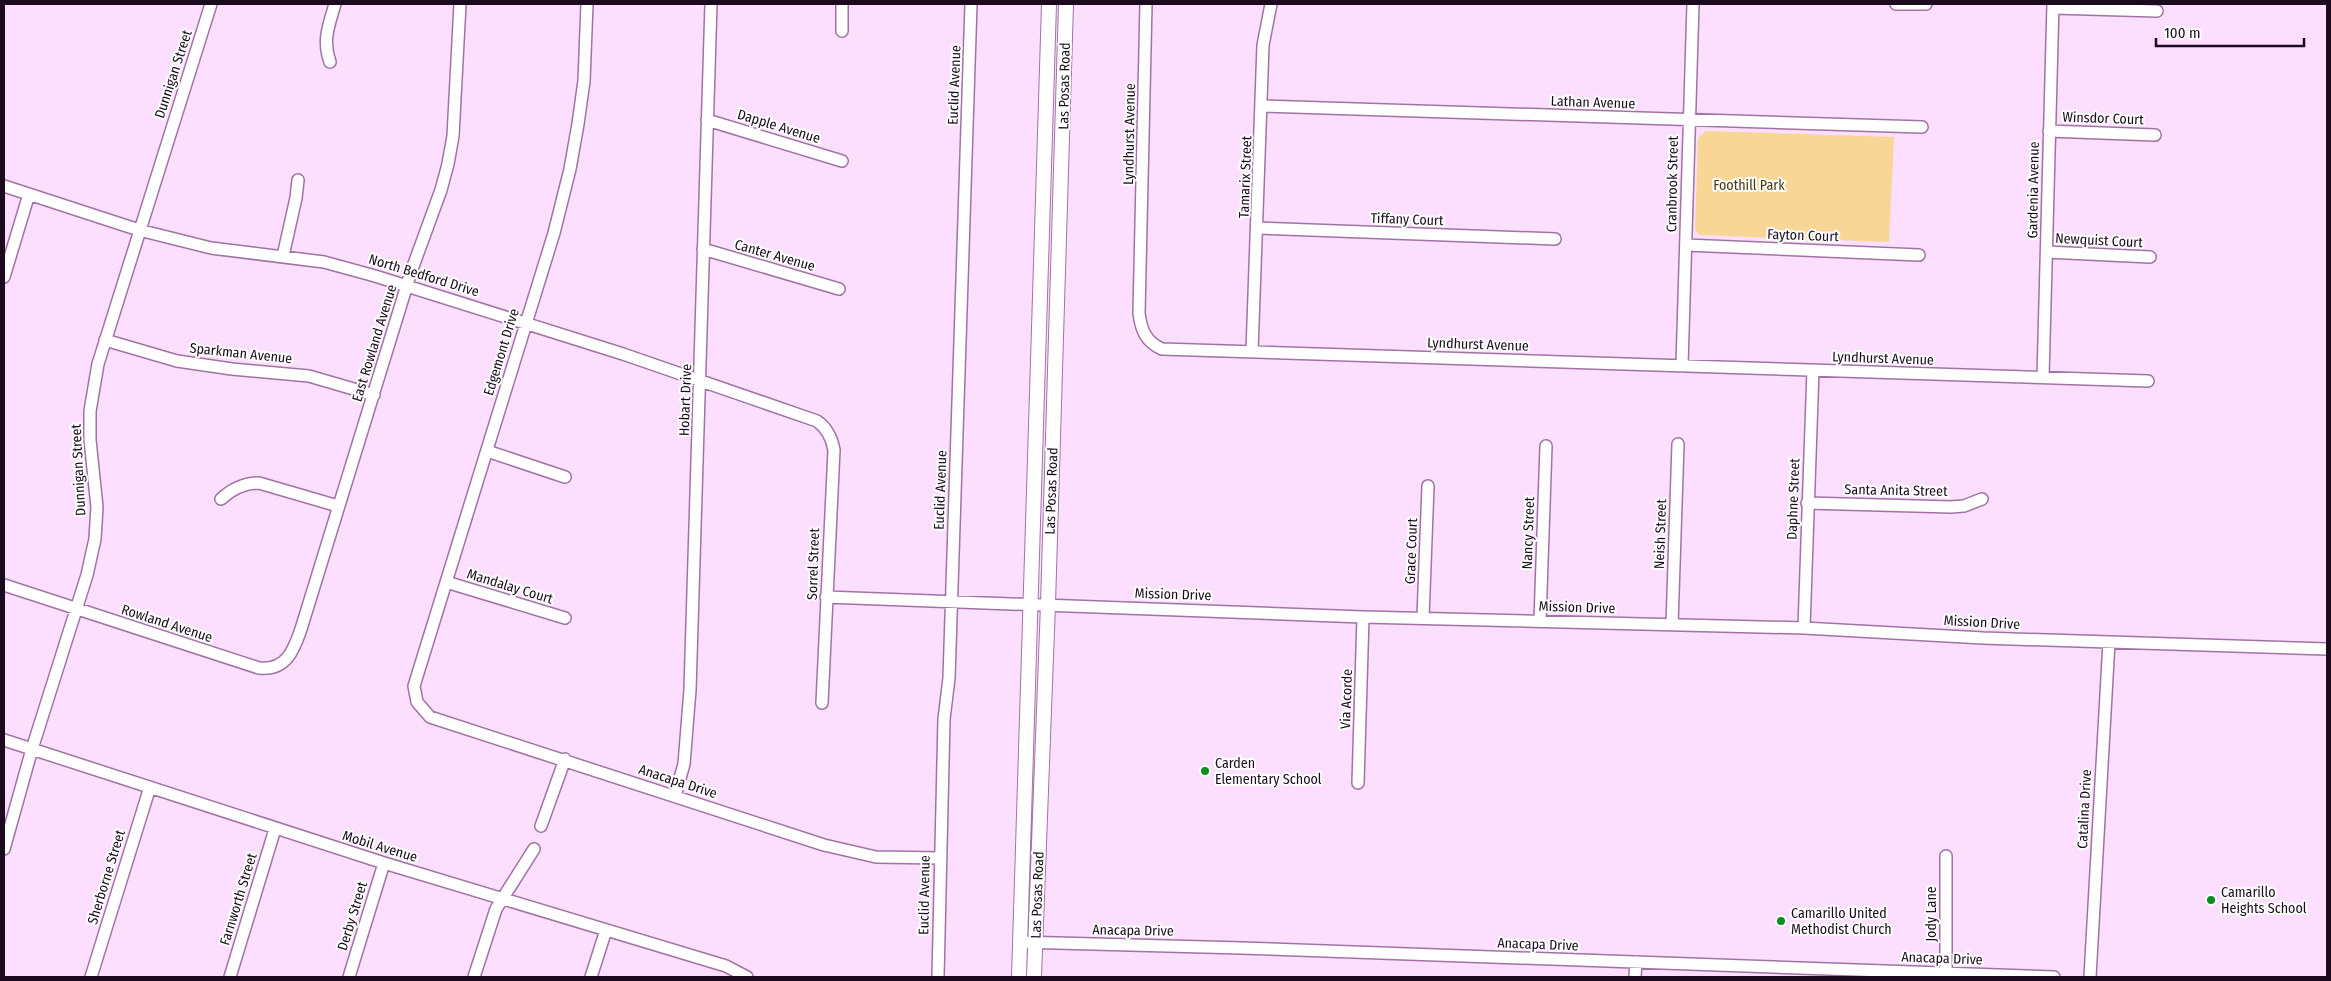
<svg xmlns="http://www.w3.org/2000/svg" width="2331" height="981" font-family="'Fira Sans Condensed',sans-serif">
	<rect width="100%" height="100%" fill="#fcdefe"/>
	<path fill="#f8d796" d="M1706,131L1894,137L1889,242L1699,235L1695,229L1698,138Z"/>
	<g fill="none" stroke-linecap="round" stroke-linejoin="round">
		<g stroke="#a173a5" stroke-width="14">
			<path id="minor" d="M587,4L584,81L578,124L570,169L554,233L414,686L417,702L430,717L824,845L876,857L940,858
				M1146,4L1139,313C1141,330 1146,342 1162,349L2148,381
				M1896,4H1926
				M2053,8L2157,11
				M842,31V4
				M330,62C322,40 329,25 335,4
				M1262,106L1922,127
				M707,120L842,161
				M2049,131L2155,135
				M4,186L139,230L211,248L324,262L375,276L623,354L817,421C827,428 832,439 834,450L822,703
				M1258,228L1555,239
				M1686,245L1919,255
				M703,249L839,289
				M2047,252L2150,257
				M283,256L296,198L298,180
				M4,277L29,194
				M105,340L177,361L232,369L309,376L374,395
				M1252,351L1263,45L1271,4
				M1682,365L1693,4
				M2043,377L2053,4
				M487,451L565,477
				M221,499C232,489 244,483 259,483L338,506
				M1807,503L1951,507L1964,506L1982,499
				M446,582L565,618
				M4,585L259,668C286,671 294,650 301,629L411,272L441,190L448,164L453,136L460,4
				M826,597L1363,617L1804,628L1983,638L2327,649
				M1423,617L1428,486
				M1540,621L1546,446
				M1672,625L1678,444
				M1804,628L1813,370
				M4,740L384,863L726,966L747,977
				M1358,783L1363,617
				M675,796L684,764L690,690L711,4
				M541,826L565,759
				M4,849L32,749L87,575L95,539L97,507L90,440V411L98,364L211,4
				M1020,942L1241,948L2054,977
				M1946,972V856
				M91,977L150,787
				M230,977L275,829
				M349,977L384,863
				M474,977L496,909L534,849
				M591,977L606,930
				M938,977L944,719L949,678L971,4
				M1635,977L1636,962
				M2090,977L2109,642"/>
		</g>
		<g stroke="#a173a5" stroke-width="16">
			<path id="major" d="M1019,977L1049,4
				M1034,977L1048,604L1066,4"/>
		</g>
		<use href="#minor" stroke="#fff" stroke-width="11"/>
		<use href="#major" stroke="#fff" stroke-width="14"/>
	</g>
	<g fill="#098f1f" stroke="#fff" stroke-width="2">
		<circle cx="1205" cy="771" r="5"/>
		<circle cx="2211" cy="900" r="5"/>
		<circle cx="1781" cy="921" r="5"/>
	</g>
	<g text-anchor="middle" stroke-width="4" stroke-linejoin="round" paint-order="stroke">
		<g font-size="14" fill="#1c0b1e" stroke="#fff">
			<text transform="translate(173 74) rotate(-72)" y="5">Dunnigan Street</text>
			<text transform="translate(954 85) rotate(-88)" y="5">Euclid Avenue</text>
			<text transform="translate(1064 86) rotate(-89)" y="5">Las Posas Road</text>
			<text transform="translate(1593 102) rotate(2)" y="5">Lathan Avenue</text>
			<text transform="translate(2103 118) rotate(2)" y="5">Winsdor Court</text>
			<text transform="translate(779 126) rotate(17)" y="5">Dapple Avenue</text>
			<text transform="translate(1129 134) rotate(-89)" y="5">Lyndhurst Avenue</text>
			<text transform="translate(1245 177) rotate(-88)" y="5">Tamarix Street</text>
			<text transform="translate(1672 184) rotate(-89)" y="5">Cranbrook Street</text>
			<text transform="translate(2033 190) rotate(-89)" y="5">Gardenia Avenue</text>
			<text transform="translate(1407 219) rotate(2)" y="5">Tiffany Court</text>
			<text transform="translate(1803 235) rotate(2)" y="5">Fayton Court</text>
			<text transform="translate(2099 240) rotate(3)" y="5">Newquist Court</text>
			<text transform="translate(775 255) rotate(16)" y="5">Canter Avenue</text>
			<text transform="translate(424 275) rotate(17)" y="5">North Bedford Drive</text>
			<text transform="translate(374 343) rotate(-73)" y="5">East Rowland Avenue</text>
			<text transform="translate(1478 344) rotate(2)" y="5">Lyndhurst Avenue</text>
			<text transform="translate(501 352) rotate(-73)" y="5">Edgemont Drive</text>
			<text transform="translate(241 353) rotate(6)" y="5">Sparkman Avenue</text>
			<text transform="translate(1883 358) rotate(2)" y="5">Lyndhurst Avenue</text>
			<text transform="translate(685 400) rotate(-88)" y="5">Hobart Drive</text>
			<text transform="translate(78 470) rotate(-93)" y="5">Dunnigan Street</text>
			<text transform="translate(940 490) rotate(-88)" y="5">Euclid Avenue</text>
			<text transform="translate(1896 490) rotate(1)" y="5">Santa Anita Street</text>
			<text transform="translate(1051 491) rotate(-88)" y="5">Las Posas Road</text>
			<text transform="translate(1793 499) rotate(-88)" y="5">Daphne Street</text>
			<text transform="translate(1528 533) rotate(-88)" y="5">Nancy Street</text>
			<text transform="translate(1660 534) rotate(-88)" y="5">Neish Street</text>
			<text transform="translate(1411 551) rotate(-88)" y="5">Grace Court</text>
			<text transform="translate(813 564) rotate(-88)" y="5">Sorrel Street</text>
			<text transform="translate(510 586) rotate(17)" y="5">Mandalay Court</text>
			<text transform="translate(1173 594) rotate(2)" y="5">Mission Drive</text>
			<text transform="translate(1577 607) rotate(2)" y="5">Mission Drive</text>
			<text transform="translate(1982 622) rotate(3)" y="5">Mission Drive</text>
			<text transform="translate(167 623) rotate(18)" y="5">Rowland Avenue</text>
			<text transform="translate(1346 699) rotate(-88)" y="5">Via Acorde</text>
			<text transform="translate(678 781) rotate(18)" y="5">Anacapa Drive</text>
			<text transform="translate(2084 809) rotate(-87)" y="5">Catalina Drive</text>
			<text transform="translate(380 846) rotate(17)" y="5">Mobil Avenue</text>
			<text transform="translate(106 877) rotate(-73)" y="5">Sherborne Street</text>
			<text transform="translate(924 895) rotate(-89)" y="5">Euclid Avenue</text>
			<text transform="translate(1037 895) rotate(-88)" y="5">Las Posas Road</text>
			<text transform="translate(238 899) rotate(-73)" y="5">Farnworth Street</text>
			<text transform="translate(1931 914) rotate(-90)" y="5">Jody Lane</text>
			<text transform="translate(352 916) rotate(-73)" y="5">Derby Street</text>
			<text transform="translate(1133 930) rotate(1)" y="5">Anacapa Drive</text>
			<text transform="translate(1538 944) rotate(2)" y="5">Anacapa Drive</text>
			<text transform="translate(1942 958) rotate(2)" y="5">Anacapa Drive</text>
		</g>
		<g font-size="14" fill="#4b3911" stroke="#fff">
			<text x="1749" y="190">Foothill Park</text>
		</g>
		<g font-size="14" fill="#1c0b1e" stroke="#fff" text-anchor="start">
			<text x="1215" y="768">Carden<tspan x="1215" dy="16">Elementary School</tspan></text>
			<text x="2221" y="897">Camarillo<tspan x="2221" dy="16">Heights School</tspan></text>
			<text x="1791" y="918">Camarillo United<tspan x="1791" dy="16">Methodist Church</tspan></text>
		</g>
	</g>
	<rect width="2331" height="981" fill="none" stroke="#1c0b1e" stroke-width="10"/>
	<path d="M2156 38v8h148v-8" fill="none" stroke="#1c0b1e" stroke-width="2.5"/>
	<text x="2164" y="38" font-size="15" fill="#1c0b1e" stroke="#ffffff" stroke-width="4" paint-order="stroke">100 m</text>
</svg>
